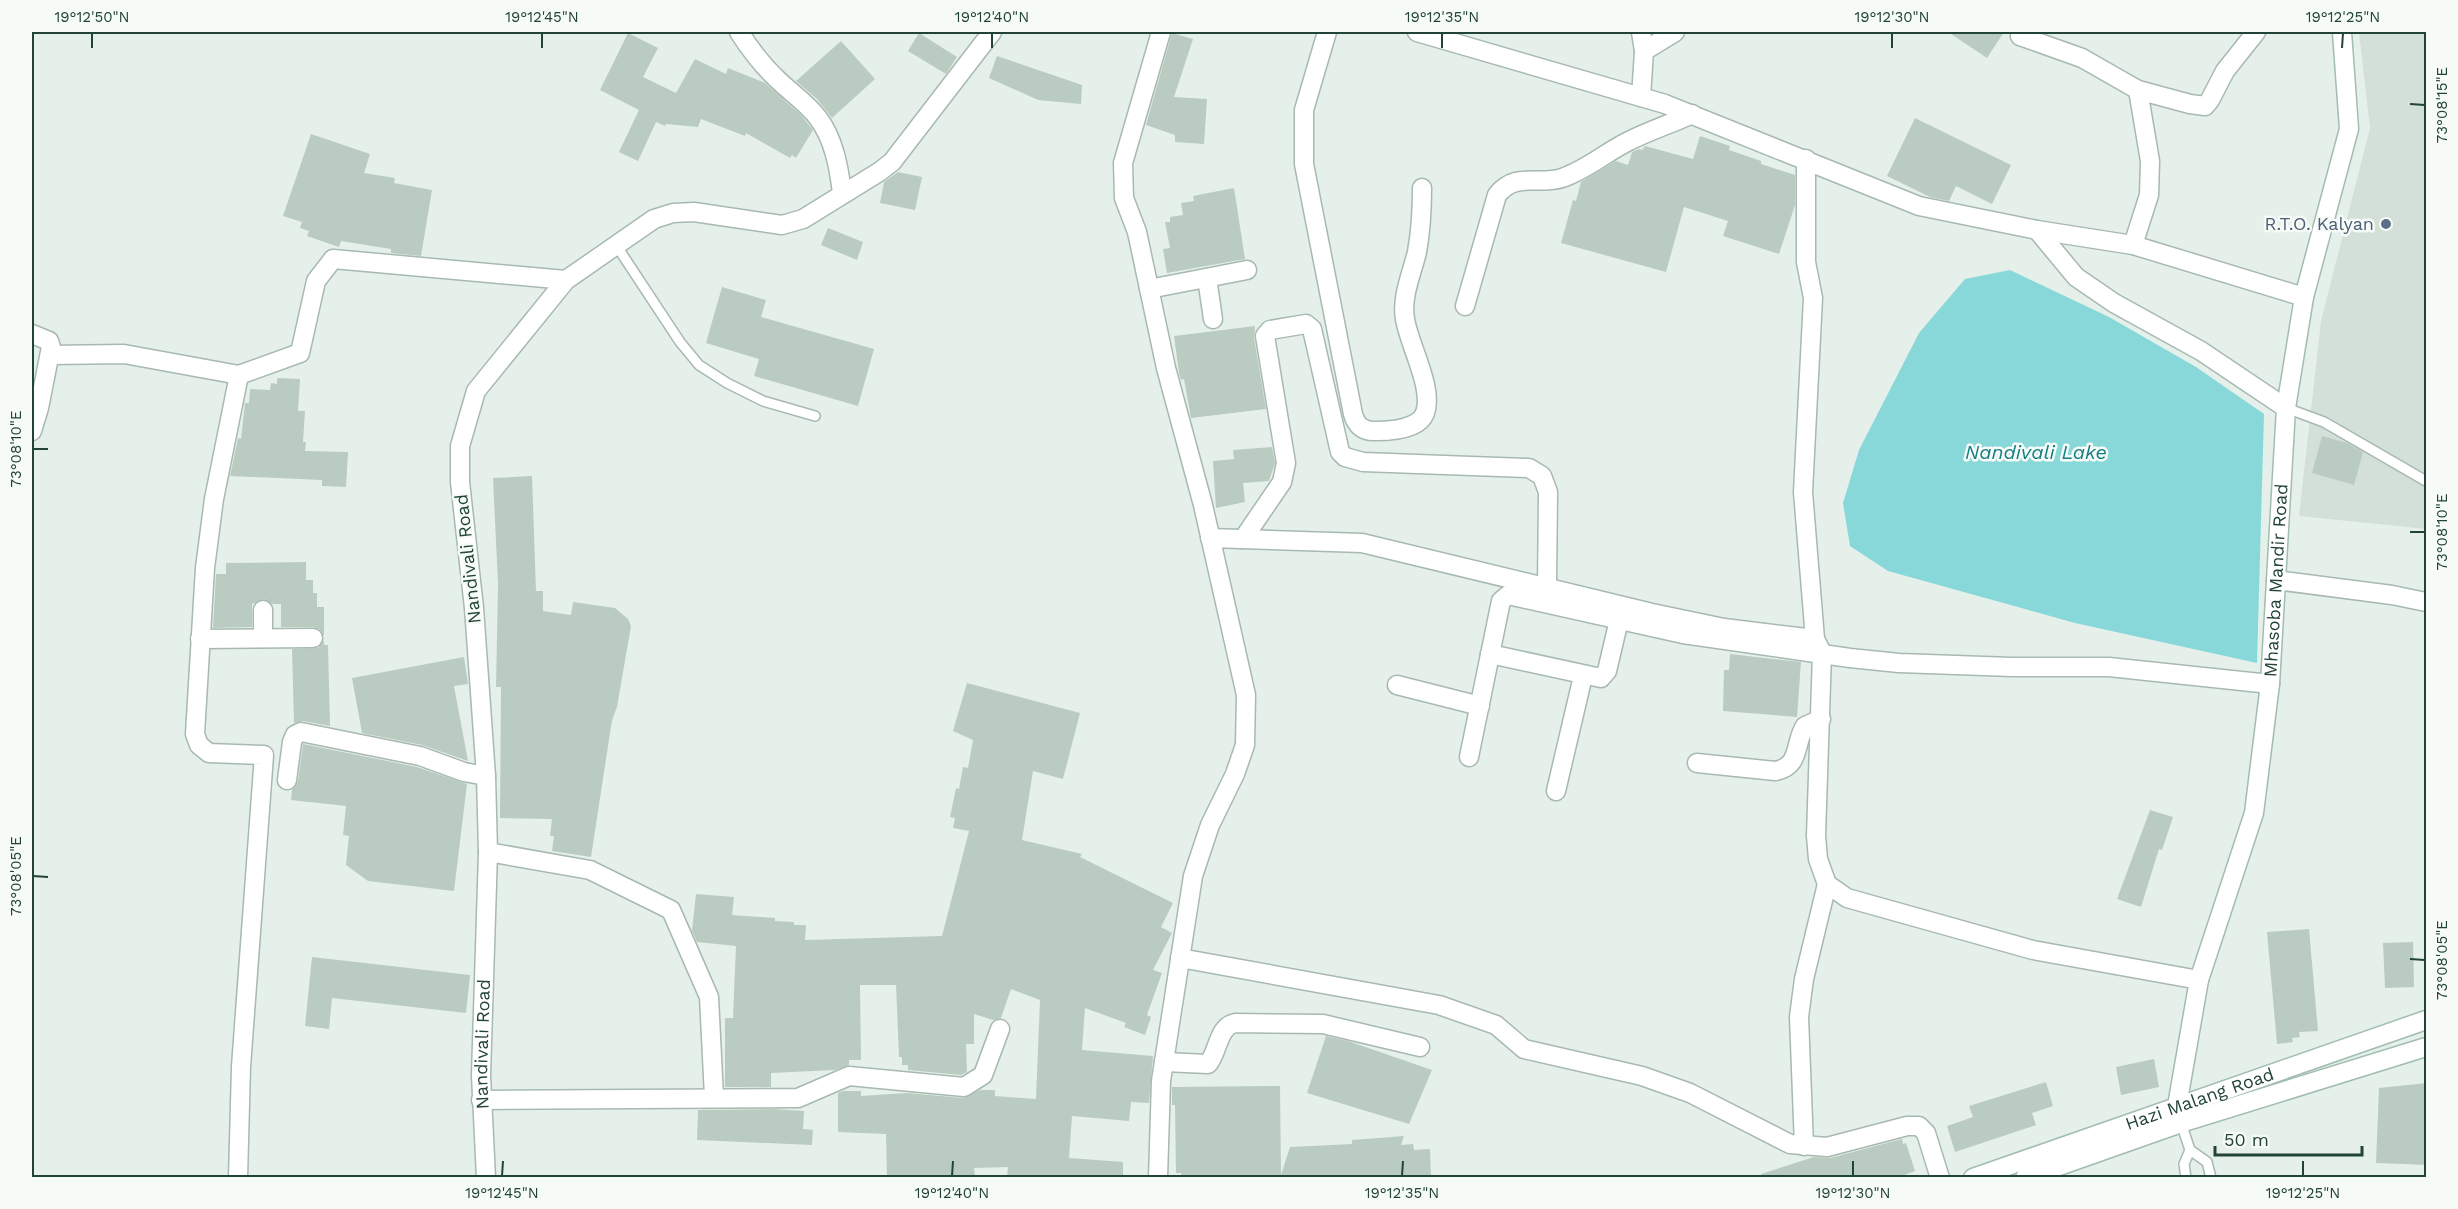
<svg xmlns="http://www.w3.org/2000/svg" width="2458" height="1209" font-family="'Work Sans',sans-serif">
	<rect width="100%" height="100%" fill="#e5f0ea"/>
	<path fill="#d3e0d8" d="M2359,32H2426V529L2299,516L2321,321L2370,128Z"/>
	<path fill="#88d8da" d="M2010,270L2109,317L2196,367L2264,414L2257,663L2075,623L1888,571L1850,546L1843,503L1859,450L1919,333L1965,279Z"/>
	<path fill="#bacbc2" d="M1948,32H2004L1987,58Z
		M628,33L658,48L643,77L676,93L695,59L726,74L728,68L765,83L801,115L813,130L796,158L792,155L790,158L746,133L745,136L701,119L698,127L666,124L665,126L656,122L638,161L619,152L639,110L600,90Z
		M919,33L957,57L946,74L908,51Z
		M1172,33L1193,39L1174,97L1207,99L1204,144L1175,142V135L1146,125Z
		M841,41L875,79L832,118L817,99L796,81Z
		M997,56L1082,85L1081,104L1038,100L989,78Z
		M1915,118L2011,165L1992,204L1956,186L1949,201L1930,197L1887,176Z
		M311,134L370,154L364,173L395,178L394,183L432,190L421,256L391,253V249L341,241L339,247L307,236L309,231L300,228L302,222L283,216Z
		M1700,136L1730,146L1729,150L1761,161V164L1795,175V205L1779,254L1723,236L1728,221L1684,207L1666,272L1561,243L1573,200L1576,201L1581,182L1616,161L1628,165L1632,152L1639,149L1642,150L1645,146L1693,159Z
		M898,172L922,177L915,210L880,203L884,182Z
		M1234,188L1245,259L1167,273L1163,249L1170,248L1165,222H1170V217L1183,215L1181,203L1194,201L1193,196Z
		M828,228L863,242L857,260L821,245Z
		M722,287L766,300L761,317L874,349L858,406L754,376L759,359L706,343Z
		M1255,326L1254,338L1266,409L1191,418L1184,379L1181,380L1179,373L1174,336Z
		M277,378L300,379L298,411H305L303,442H306L305,451L348,452L346,487L322,486V480L230,476L238,438L241,439L245,403H249L250,389L270,390L271,383L277,384Z
		M2322,436L2347,443L2363,452L2354,485L2312,473Z
		M1272,447L1275,463L1269,481L1243,483L1245,502L1216,508L1213,461L1234,459L1233,450Z
		M532,476L536,591H543V611L571,615L573,602L615,608L628,619L631,626L617,707L612,720L591,857L552,851L554,836H550L552,819L500,818L501,687H496L498,584L493,478Z
		M306,562V580H313V593H317V607H324V636L319,629L313,627H281V604H272L264,599L252,604V627L213,628L216,574H226V563Z
		M324,640V645H328L330,726L303,721L294,723L292,649L318,648Z
		M1730,654L1801,662L1797,717L1723,711L1724,670H1729Z
		M464,657L468,684L454,686L468,761L422,745L362,733L352,678Z
		M967,683L1080,713L1063,779L1033,771L1022,840L1082,854L1080,857L1173,903L1161,927L1172,933L1153,970L1162,973L1147,1015L1151,1017L1145,1035L1124,1027L1126,1023L1085,1008L1082,1050L1153,1056L1149,1103L1131,1102L1129,1121L1072,1116L1069,1158L1123,1162V1178H1007L1008,1167L974,1168L975,1178H887L886,1134L838,1132V1093L843,1091H861V1096L907,1093L963,1098L980,1090H995V1096L1036,1099L1040,1000L1011,989L1001,1018L993,1020L974,1014V1044H966L967,1072L961,1075L908,1070V1065H902V1057H899L896,985H860L861,1060H849V1065L835,1070L771,1073V1087H725V1018H733L736,946L697,942L692,931L696,894L734,897L732,915L775,918V921L794,922V925H806L805,940L942,936L969,831L953,828L955,818L950,817L956,788L959,789L963,767L968,768L973,740L953,731Z
		M303,744L417,767L467,784L454,891L368,881L346,865L349,836L343,835L346,806L291,800L292,790L298,781Z
		M2150,810L2173,817L2162,850L2159,849L2141,907L2117,899Z
		M2309,929L2318,1031L2299,1032L2300,1037L2292,1038L2293,1042L2277,1044L2267,932Z
		M2413,942L2414,987L2385,988L2383,943Z
		M312,957L470,975L466,1013L332,998L329,1029L305,1026Z
		M1326,1036L1348,1041L1432,1070L1409,1124L1307,1093Z
		M2154,1059L2159,1087L2121,1095L2116,1067Z
		M2046,1082L2053,1106L2032,1113L2036,1125L1955,1152L1947,1126L1973,1117L1969,1106Z
		M2427,1083V1165L2376,1163L2379,1088Z
		M1280,1086L1281,1175L1290,1147L1352,1144V1140L1404,1136L1401,1145L1413,1144L1414,1150L1430,1149L1431,1178H1181V1173H1176L1175,1105H1172V1087Z
		M774,1109L804,1111L803,1129L813,1130L812,1145L697,1140L698,1110Z
		M1902,1139L1903,1144L1906,1143L1915,1171L1896,1178H1761V1174L1814,1157L1830,1158Z"/>
	<g fill="none" stroke-linecap="round" stroke-linejoin="round">
		<g stroke="#a7b9b0" stroke-width="12">
			<path id="lane" d="M616,245L680,342L699,365L727,383L763,401L815,416
				M2286,408L2324,422L2426,481
				M2181,1123L2190,1150L2184,1164L2186,1178
				M2190,1150L2207,1162L2211,1178"/>
		</g>
		<g stroke="#a7b9b0" stroke-width="21">
			<g id="street">
				<path d="M739,32C750,49 762,65 777,79C790,92 807,103 818,118C834,139 839,168 842,193"/>
				<path d="M1327,32L1304,110V164L1353,414C1356,425 1363,432 1376,431C1391,431 1419,429 1425,413C1434,388 1409,345 1405,319C1401,297 1412,273 1417,252C1421,230 1422,209 1422,188"/>
				<path d="M1417,32L1665,104L1919,206L2037,230L2076,277L2114,303L2201,351L2286,408"/>
				<path d="M1641,32L1644,51"/>
				<path d="M2020,36L2082,58L2138,90L2190,104L2205,106L2210,100L2225,71L2256,32"/>
				<path d="M1641,97L1644,51L1675,32"/>
				<path d="M1806,159V262L1813,298L1803,492L1815,639L1822,653L1816,836L1818,859L1827,884L1847,898L2033,950L2199,980"/>
				<path d="M2037,230L2133,245L2304,297"/>
				<path d="M2133,245L2149,195L2150,161L2138,90"/>
				<path d="M1207,278L1213,319"/>
				<path d="M1149,289L1247,270"/>
				<path d="M1465,306L1497,195C1516,171 1538,186 1562,178C1586,170 1605,153 1627,142C1648,131 1671,124 1692,114"/>
				<path d="M32,334L49,341L51,347L39,408L32,431"/>
				<path d="M50,355L124,354L239,375"/>
				<path d="M1210,538L1362,543L1652,613L1724,628L1815,639"/>
				<path d="M1243,539L1282,482L1286,463L1265,336L1270,330L1306,324L1312,329L1340,452L1345,457L1363,462L1529,468L1542,476L1548,492L1547,586"/>
				<path d="M2276,580L2392,595L2426,602"/>
				<path d="M263,638V610"/>
				<path d="M200,639L313,638"/>
				<path d="M1490,654L1601,678L1607,671L1619,620"/>
				<path d="M1397,685L1480,706"/>
				<path d="M1469,757L1501,601L1508,595L1683,634L1850,658L1899,663L2012,667H2109L2270,684"/>
				<path d="M1697,763L1775,771C1801,767 1794,743 1805,726L1821,719"/>
				<path d="M287,780L292,742L295,735L301,732L420,756L464,772L486,776"/>
				<path d="M1556,791L1583,676"/>
				<path d="M488,852L590,870L671,910L709,997L714,1097"/>
				<path d="M1180,958L1439,1005L1496,1025L1524,1049L1642,1076L1690,1093L1790,1144L1827,1147L1907,1126H1919L1926,1133L1940,1178"/>
				<path d="M1164,1062L1208,1064C1218,1053 1218,1026 1235,1023L1323,1024L1420,1047"/>
				<path d="M481,1100L798,1098L849,1076L964,1087L983,1075L1000,1029"/>
				<path d="M1804,1146L1799,1017L1804,979L1827,884"/>
				<path d="M238,1178L241,1067L264,755L209,753L199,745L195,734L205,568L214,499L239,375L300,353L316,281L333,259L566,280"/>
				<path id="s1" d="M486,1178L481,1075L488,852L486,776L474,608L460,482V446L476,391L566,280L654,219L673,213L694,212L782,225L803,219L879,172L892,162L992,32"/>
				<path d="M1158,1178L1161,1081L1193,876L1210,825L1235,774L1245,745L1246,695L1203,505L1166,368L1137,232L1124,198L1123,163L1161,32"/>
			</g>
		</g>
		<g stroke="#a2bdb0" stroke-width="21">
			<g id="secondary">
				<path id="s2" d="M2181,1123L2177,1106L2199,980L2254,813L2270,684L2286,408L2304,297L2349,129L2342,32"/>
				<path id="s3" d="M1973,1178L2426,1020"/>
				<path d="M2025,1178L2181,1123L2426,1047"/>
			</g>
		</g>
		<use href="#lane" stroke="#fff" stroke-width="9"/>
		<use href="#street" stroke="#fff" stroke-width="18"/>
		<use href="#secondary" stroke="#fff" stroke-width="18"/>
	</g>
	<path fill="none" stroke="#224436" stroke-width="2" d="M92,48V33M542,48V33M992,48V33M1442,48V33M1892,48V33M2342,48L2343,33M2410,104L2425,105M33,449H48M2410,532H2425M33,876L48,877M2410,959L2425,960M502,1176L503,1161M952,1176L953,1161M1402,1176L1403,1161M1853,1176V1161M2303,1176V1161"/>
	<circle fill="#5c6f8a" stroke="#f7fbf8" stroke-width="2" cx="2386" cy="224" r="6"/>
	<g text-anchor="middle" stroke-width="5" stroke-linejoin="round" paint-order="stroke">
		<g font-size="18" fill="#4e5e75" stroke="#f7fbf8" text-anchor="end">
			<text x="2374" y="230">R.T.O. Kalyan</text>
		</g>
		<g font-size="18" fill="#224436" stroke="#f7fbf8">
			<text transform="translate(468 559) rotate(-96)" y="6">Nandivali Road</text>
			<text dy="6" stroke="none"><textPath href="#s2" startOffset="555">Mhasoba Mandir Road</textPath></text>
			<text dy="6" stroke="none"><textPath href="#s1" startOffset="134">Nandivali Road</textPath></text>
			<text dy="6" stroke="none"><textPath href="#s3" startOffset="240">Hazi Malang Road</textPath></text>
		</g>
		<g font-size="20" font-style="italic" fill="#147e82" stroke="#f7fbf8">
			<text x="2036" y="459">Nandivali Lake</text>
		</g>
	</g>
	<rect width="2458" height="1209" fill="none" stroke="#f7fbf8" stroke-width="66"/>
	<path d="M2215 1146v9h147v-9" fill="none" stroke="#224436" stroke-width="3"/>
	<text x="2224" y="1146" font-size="18" fill="#224436" stroke="#f7fbf8" stroke-width="4.5" paint-order="stroke">50 m</text>
	<rect x="33" y="33" width="2392" height="1143" fill="none" stroke="#224436" stroke-width="2"/>
	<g font-size="15" text-anchor="middle" fill="#224436">
		<text x="92" y="22">19°12'50"N</text>
		<text x="542" y="22">19°12'45"N</text>
		<text x="992" y="22">19°12'40"N</text>
		<text x="1442" y="22">19°12'35"N</text>
		<text x="1892" y="22">19°12'30"N</text>
		<text x="2343" y="22">19°12'25"N</text>
		<text transform="translate(2442 105) rotate(-90)" y="5">73°08'15"E</text>
		<text transform="translate(16 449) rotate(-90)" y="5">73°08'10"E</text>
		<text transform="translate(2442 532) rotate(-90)" y="5">73°08'10"E</text>
		<text transform="translate(16 876) rotate(-90)" y="5">73°08'05"E</text>
		<text transform="translate(2442 960) rotate(-90)" y="5">73°08'05"E</text>
		<text x="502" y="1198">19°12'45"N</text>
		<text x="952" y="1198">19°12'40"N</text>
		<text x="1402" y="1198">19°12'35"N</text>
		<text x="1853" y="1198">19°12'30"N</text>
		<text x="2303" y="1198">19°12'25"N</text>
	</g>
</svg>
